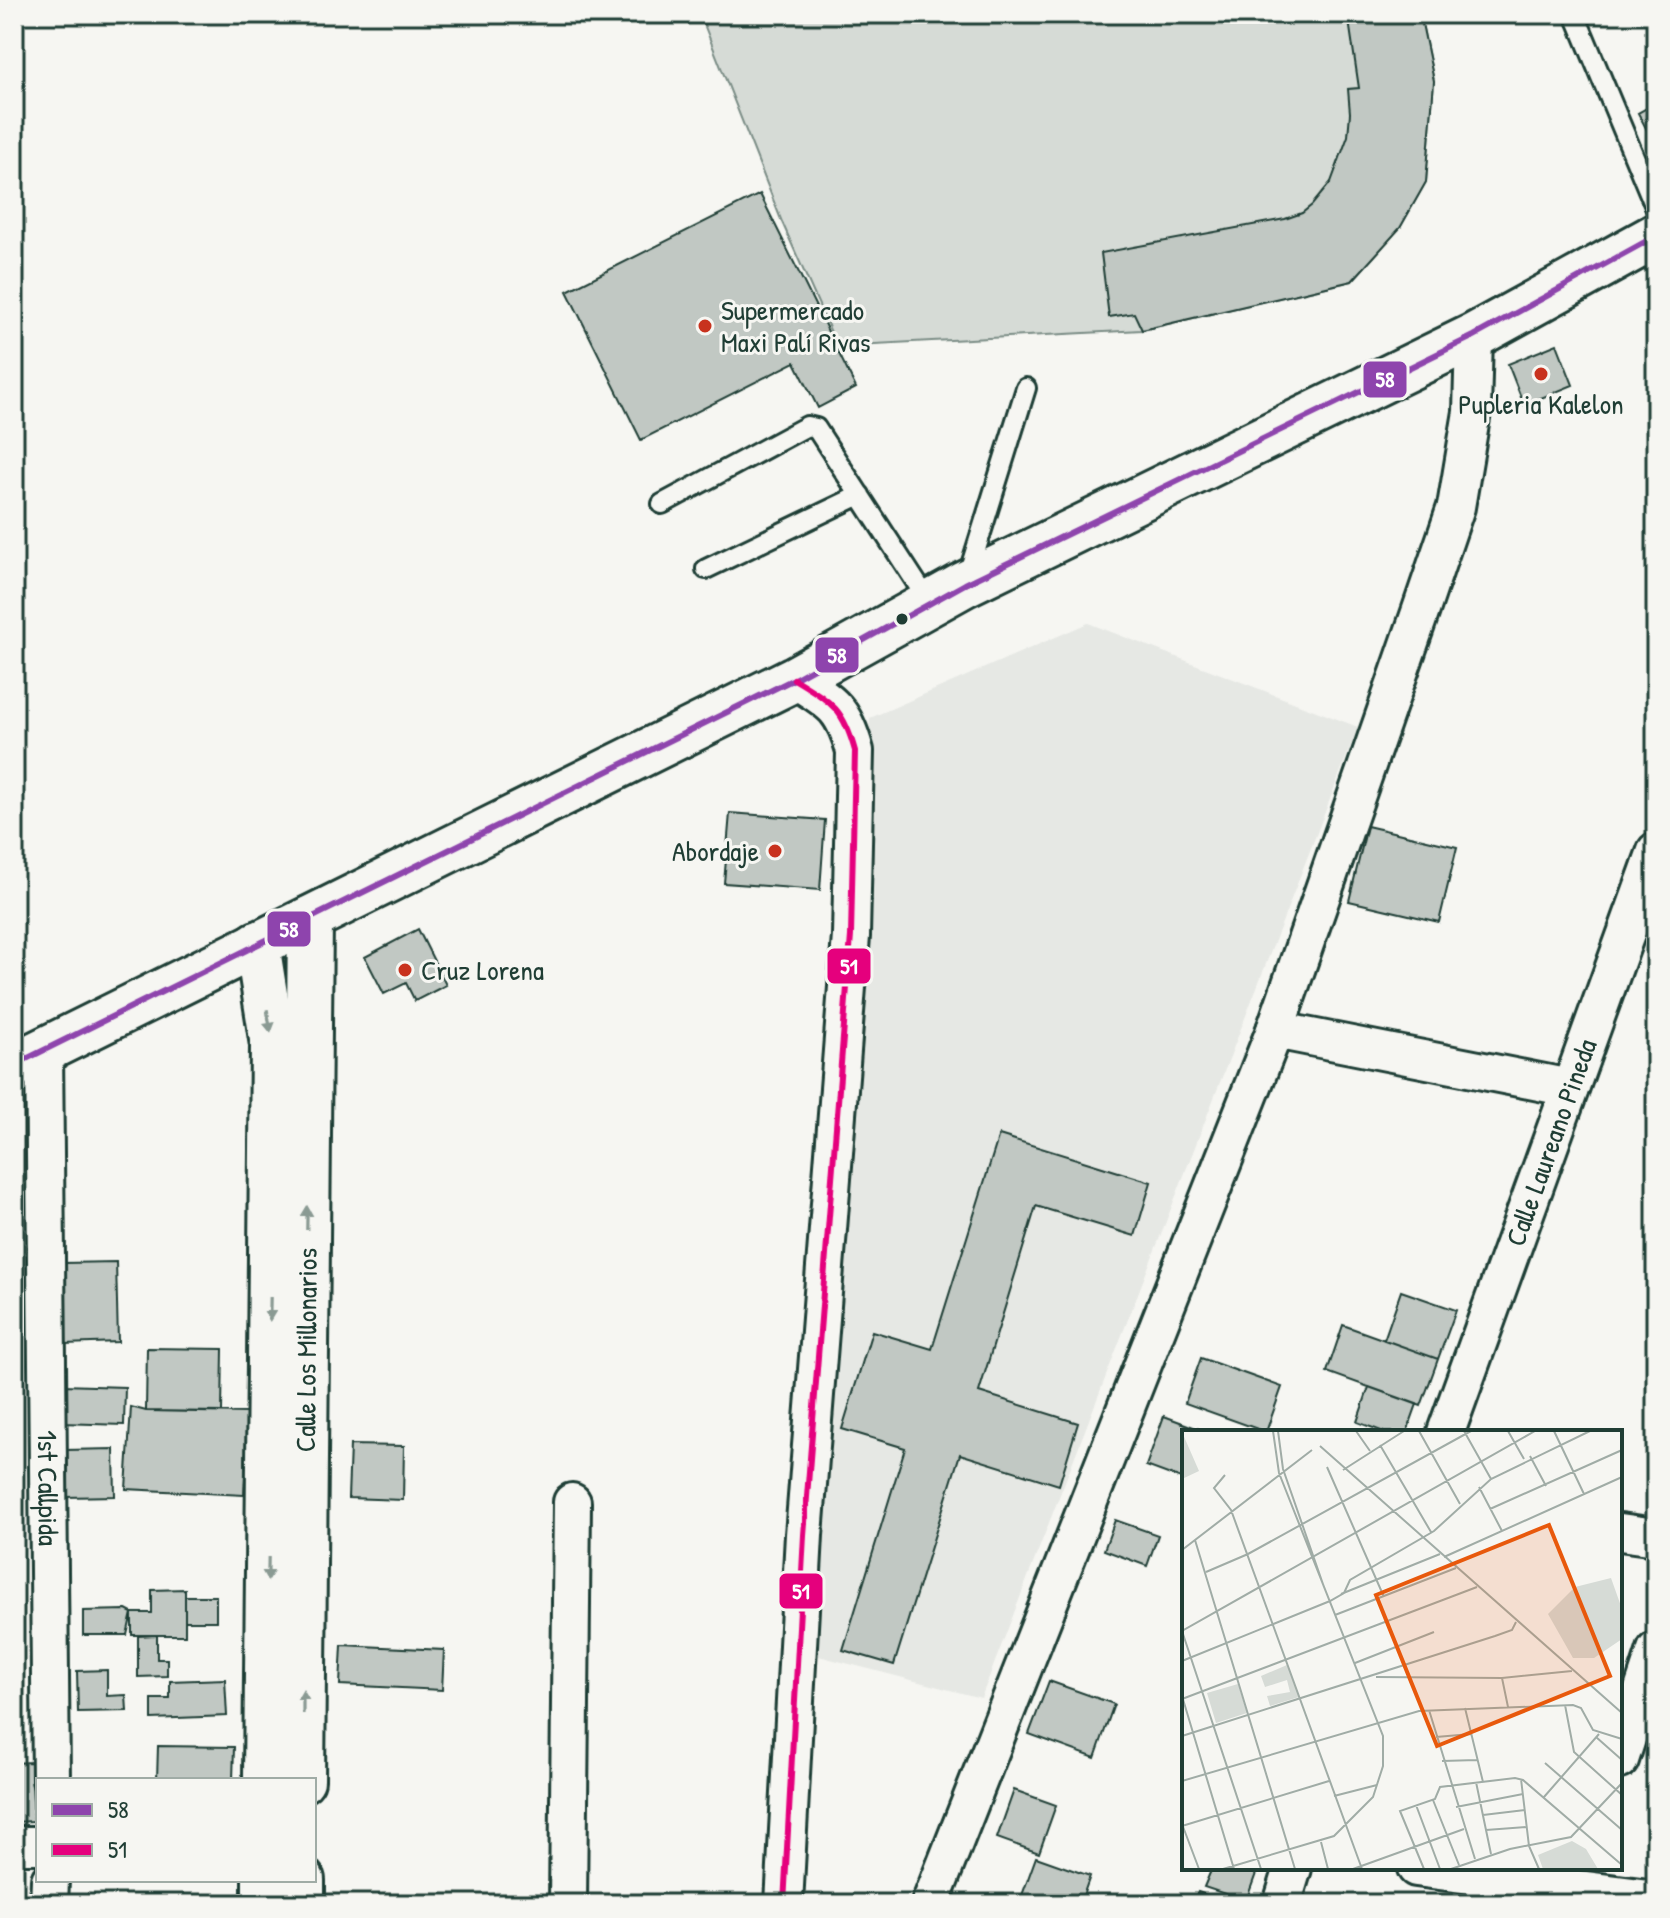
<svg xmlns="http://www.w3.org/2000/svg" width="1670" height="1918" font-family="'Patrick Hand',sans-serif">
	<rect width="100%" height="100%" fill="#f6f6f2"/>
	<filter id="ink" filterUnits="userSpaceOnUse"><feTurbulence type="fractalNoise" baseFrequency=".0125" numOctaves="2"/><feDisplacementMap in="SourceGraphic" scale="16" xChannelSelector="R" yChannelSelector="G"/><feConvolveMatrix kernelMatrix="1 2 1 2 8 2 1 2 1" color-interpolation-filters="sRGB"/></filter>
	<g filter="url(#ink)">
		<path fill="#e6e8e4" d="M1088,623L1358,727L981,1698L807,1653L870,718Z"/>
		<path fill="#d6dbd6" stroke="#7a8c85" stroke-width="2" d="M700,14H1420L1434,81L1426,182L1400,228L1352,281L1142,330L837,346L782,222Z"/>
		<path fill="#c1c8c3" stroke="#1f3d34" stroke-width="2" d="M1348,14H1420L1434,81L1426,182L1400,228L1352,281L1142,330L1134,313L1109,317L1101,253L1285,219L1302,213L1312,205L1331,182L1348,136L1350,113L1348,89L1359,88Z
			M1656,103V147L1638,113Z
			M760,194L856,388L818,408L795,362L641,440L567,291Z
			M1557,344L1573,385L1524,405L1508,364Z
			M730,813L825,820L820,890L724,883Z
			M1367,826L1457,847L1439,922L1349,901Z
			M418,929L446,985L415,1001L406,983L384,994L365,957Z
			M999,1135L1151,1182L1135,1236L1036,1206L979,1392L1078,1423L1059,1485L960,1454L894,1665L843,1650L905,1448L842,1429L872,1331L932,1349Z
			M116,1262L118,1342L65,1344L63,1263Z
			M1401,1291L1456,1310L1438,1359L1384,1340Z
			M1343,1325L1438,1359L1421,1406L1327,1372Z
			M147,1348L223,1349L222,1412L146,1411Z
			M1201,1358L1282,1387L1266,1432L1185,1403Z
			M62,1385L125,1387L124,1425L61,1423Z
			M1369,1387L1417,1404L1407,1432H1384L1357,1422Z
			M131,1407L146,1411L248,1413L244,1495L126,1489Z
			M1164,1416L1207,1432H1184V1480L1146,1466Z
			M350,1445L404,1446L403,1500L348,1498Z
			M114,1449L115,1496L65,1497V1450Z
			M1115,1520L1158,1535L1147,1566L1104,1550Z
			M185,1589V1635H132V1613H152V1590Z
			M185,1596H216V1621H185Z
			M126,1610L132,1613L127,1635H83V1611Z
			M157,1635V1659H167V1676L138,1677V1636Z
			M342,1645L444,1650L442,1690L340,1685Z
			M107,1670V1696L126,1695L127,1711L78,1712L77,1671Z
			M225,1679L227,1716L152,1719V1699H170V1681Z
			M1049,1681L1114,1704L1095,1758L1029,1734Z
			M158,1746L234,1747L233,1780H157Z
			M31,1762L34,1821L14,1822V1763Z
			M1014,1790L1056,1805L1039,1853L997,1838Z
			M1036,1857L1090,1876L1080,1904H1028L1020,1901Z
			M1212,1868H1258L1246,1901L1204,1887Z
			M1198,1892L1232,1904H1194Z"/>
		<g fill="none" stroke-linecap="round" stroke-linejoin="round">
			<g stroke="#1f3d34" stroke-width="24">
				<path id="lane" d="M1576,17L1656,209
					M662,504L807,426L816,428L929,602
					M706,569L860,495
					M967,578L1026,388"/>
			</g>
			<g stroke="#1f3d34" stroke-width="42">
				<g id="street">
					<path d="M1275,1030L1570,1088"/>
					<path id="s1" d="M44,1050L51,1780"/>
					<path id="s2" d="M1446,1432L1656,851"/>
					<path d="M1620,1532L1656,1537"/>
					<path d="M1620,1760L1656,1650"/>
					<path d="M14,1845H38"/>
					<path d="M1416,1868L1656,1899"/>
					<path d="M49,1904L50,1880"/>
					<path d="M568,1904L572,1502"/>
					<path d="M784,1904L804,1535L851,936L855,751C843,707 831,702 794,679"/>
					<path d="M930,1904L1275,1030L1421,610L1456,507L1472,412L1474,336"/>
					<path d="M1282,1904L1293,1868"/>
				</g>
			</g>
			<g stroke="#1f3d34" stroke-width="50">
				<g id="secondary">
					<path d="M257,944L273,1045L266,1780"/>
					<path id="s3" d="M302,1780L310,919"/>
					<path d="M265,1904V1880"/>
					<path d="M302,1904V1880"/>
				</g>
			</g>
			<g stroke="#1f3d34" stroke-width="50">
				<path id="highway" d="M14,1065L794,679L965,584L1474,336L1656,236"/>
			</g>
			<use href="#lane" stroke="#f6f6f2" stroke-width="18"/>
			<use href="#street" stroke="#f6f6f2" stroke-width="36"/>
			<use href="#secondary" stroke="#f6f6f2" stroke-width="44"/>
			<use href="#highway" stroke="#f6f6f2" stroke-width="44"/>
			<g stroke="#f6f6f2" stroke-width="12">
				<path id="bus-1" d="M14,1065L794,679L965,584L1474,336L1656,236"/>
			</g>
			<g stroke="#f6f6f2" stroke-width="12">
				<path id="bus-2" d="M784,1904L804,1535L851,936L855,751C843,707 831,702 794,679"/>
			</g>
			<use href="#bus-1" stroke="#8e44ad" stroke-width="6"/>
			<use href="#bus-2" stroke="#e5007d" stroke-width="6"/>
		</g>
		<defs><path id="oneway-solid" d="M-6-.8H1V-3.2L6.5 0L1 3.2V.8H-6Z" transform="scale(2)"/></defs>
		<g fill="#8a9a93">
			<use href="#oneway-solid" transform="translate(269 1021) rotate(81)"/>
			<use href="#oneway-solid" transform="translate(307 1218) rotate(-89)"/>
			<use href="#oneway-solid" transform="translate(270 1309) rotate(91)"/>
			<use href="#oneway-solid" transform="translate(268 1569) rotate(91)"/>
			<use href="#oneway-solid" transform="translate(303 1702) rotate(-90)"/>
		</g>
	</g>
	<g fill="#c8321e" stroke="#f6f6f2" stroke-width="3">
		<circle cx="705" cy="326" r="8"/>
		<circle cx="1541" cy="374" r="8"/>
		<circle cx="775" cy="851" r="8"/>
		<circle cx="405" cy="970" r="8"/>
	</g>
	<circle fill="#1f3d34" stroke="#f6f6f2" stroke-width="3" cx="902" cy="619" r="7"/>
	<g text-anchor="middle" stroke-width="6" stroke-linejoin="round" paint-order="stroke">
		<g font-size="28" fill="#1f3d34" stroke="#f6f6f2" text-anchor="start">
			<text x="721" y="320">Supermercado<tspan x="721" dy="32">Maxi Palí Rivas</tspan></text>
			<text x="1541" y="414" text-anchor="middle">Pupleria Kalelon</text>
			<text x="759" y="861" text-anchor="end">Abordaje</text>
			<text x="421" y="980">Cruz Lorena</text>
		</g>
		<g font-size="28" fill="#1f3d34" stroke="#f6f6f2">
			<text dy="10" stroke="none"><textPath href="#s2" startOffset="308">Calle Laureano Pineda</textPath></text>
			<text dy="10" stroke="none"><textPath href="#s3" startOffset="430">Calle Los Millonarios</textPath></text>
			<text dy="10" stroke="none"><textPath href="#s1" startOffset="438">1st Callpida</textPath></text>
		</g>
	</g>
	<g transform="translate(1182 1430)">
		<rect width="440" height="440" fill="#f6f6f2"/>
		<path d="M0,2L17,41L0,49ZM429,148L440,179V209L412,228H391L366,184L393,157ZM105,235L117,267L88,276L85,266L108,262L105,250L83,257L79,246ZM56,254L65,283L34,293L25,263ZM390,411L404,419L416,439H361L356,425Z" fill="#d6dbd6"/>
		<path fill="none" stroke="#a0aca6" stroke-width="2" d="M96,1L101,39L142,157M174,1L188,21M237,1L278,74M282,1L309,49M326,1L342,29M372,1L402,64M198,15L249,102M138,16L440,283M348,26L364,56M145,37L202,167M161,40L222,1M43,45L32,58L49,80L180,439M297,57L320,101M308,79L440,20M13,110L113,439M0,120L130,20M262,127L440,47M24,142L66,124L289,1M159,164L258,124M153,185L274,138M0,231L148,171L162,163L168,150L252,101L309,49L408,1M173,233L252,202M194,247L320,248L390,241M320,248L326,277M0,266L52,439M0,269L295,157M383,275L392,322L440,365M283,278L301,352M247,280L293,429M0,306L313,206L330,200L334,192M254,307L289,304M414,307L440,330M260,331L295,330M363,333L440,400M339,349L347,416L357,439M0,351L237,281L391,275L399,278L411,300L440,309M294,352L309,424M152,366L195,355M362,367L417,304M251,370L277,435M234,375L258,439M274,377L341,364M301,385L343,380M0,394L17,439M0,396L147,351M304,400L345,397M139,412L146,439M41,439L152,406L191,367L201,336V306L97,43L91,1M79,439L0,201L353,1M171,439L282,399M242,439L218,381L253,369L258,357L333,348L341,350L440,435M269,439L328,419L389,407L440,353"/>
		<path fill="#e8590c" fill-opacity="0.15" stroke="#e8590c" stroke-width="4" d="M367,95L428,246L255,316L194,165Z"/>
		<rect width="440" height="440" fill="none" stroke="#1f3d34" stroke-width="4"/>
	</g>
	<g stroke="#f6f6f2" stroke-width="3">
		<rect x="1362" y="360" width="46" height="39" rx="8" fill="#8e44ad"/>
		<rect x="814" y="636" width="46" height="38" rx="8" fill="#8e44ad"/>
		<rect x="266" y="910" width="46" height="38" rx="8" fill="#8e44ad"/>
		<rect x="826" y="947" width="46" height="38" rx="8" fill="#e5007d"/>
		<rect x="778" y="1572" width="46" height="38" rx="8" fill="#e5007d"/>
	</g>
	<g font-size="22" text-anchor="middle" font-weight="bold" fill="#fff">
		<text x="1385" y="387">58</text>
		<text x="837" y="663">58</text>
		<text x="289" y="937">58</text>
		<text x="849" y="974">51</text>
		<text x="801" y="1599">51</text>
	</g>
	<rect width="1670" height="1918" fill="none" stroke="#f6f6f2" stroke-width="48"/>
	<rect x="24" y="24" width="1622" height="1870" fill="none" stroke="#1f3d34" stroke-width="3" filter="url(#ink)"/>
	<rect x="36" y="1778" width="280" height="104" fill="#f6f6f2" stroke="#a0aca6" stroke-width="2"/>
	<rect x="52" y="1804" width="40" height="12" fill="#8e44ad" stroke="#a0aca6" stroke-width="2"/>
	<text x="108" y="1818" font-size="24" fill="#1f3d34">58</text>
	<rect x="52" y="1844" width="40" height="12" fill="#e5007d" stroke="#a0aca6" stroke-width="2"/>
	<text x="108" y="1858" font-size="24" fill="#1f3d34">51</text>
</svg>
